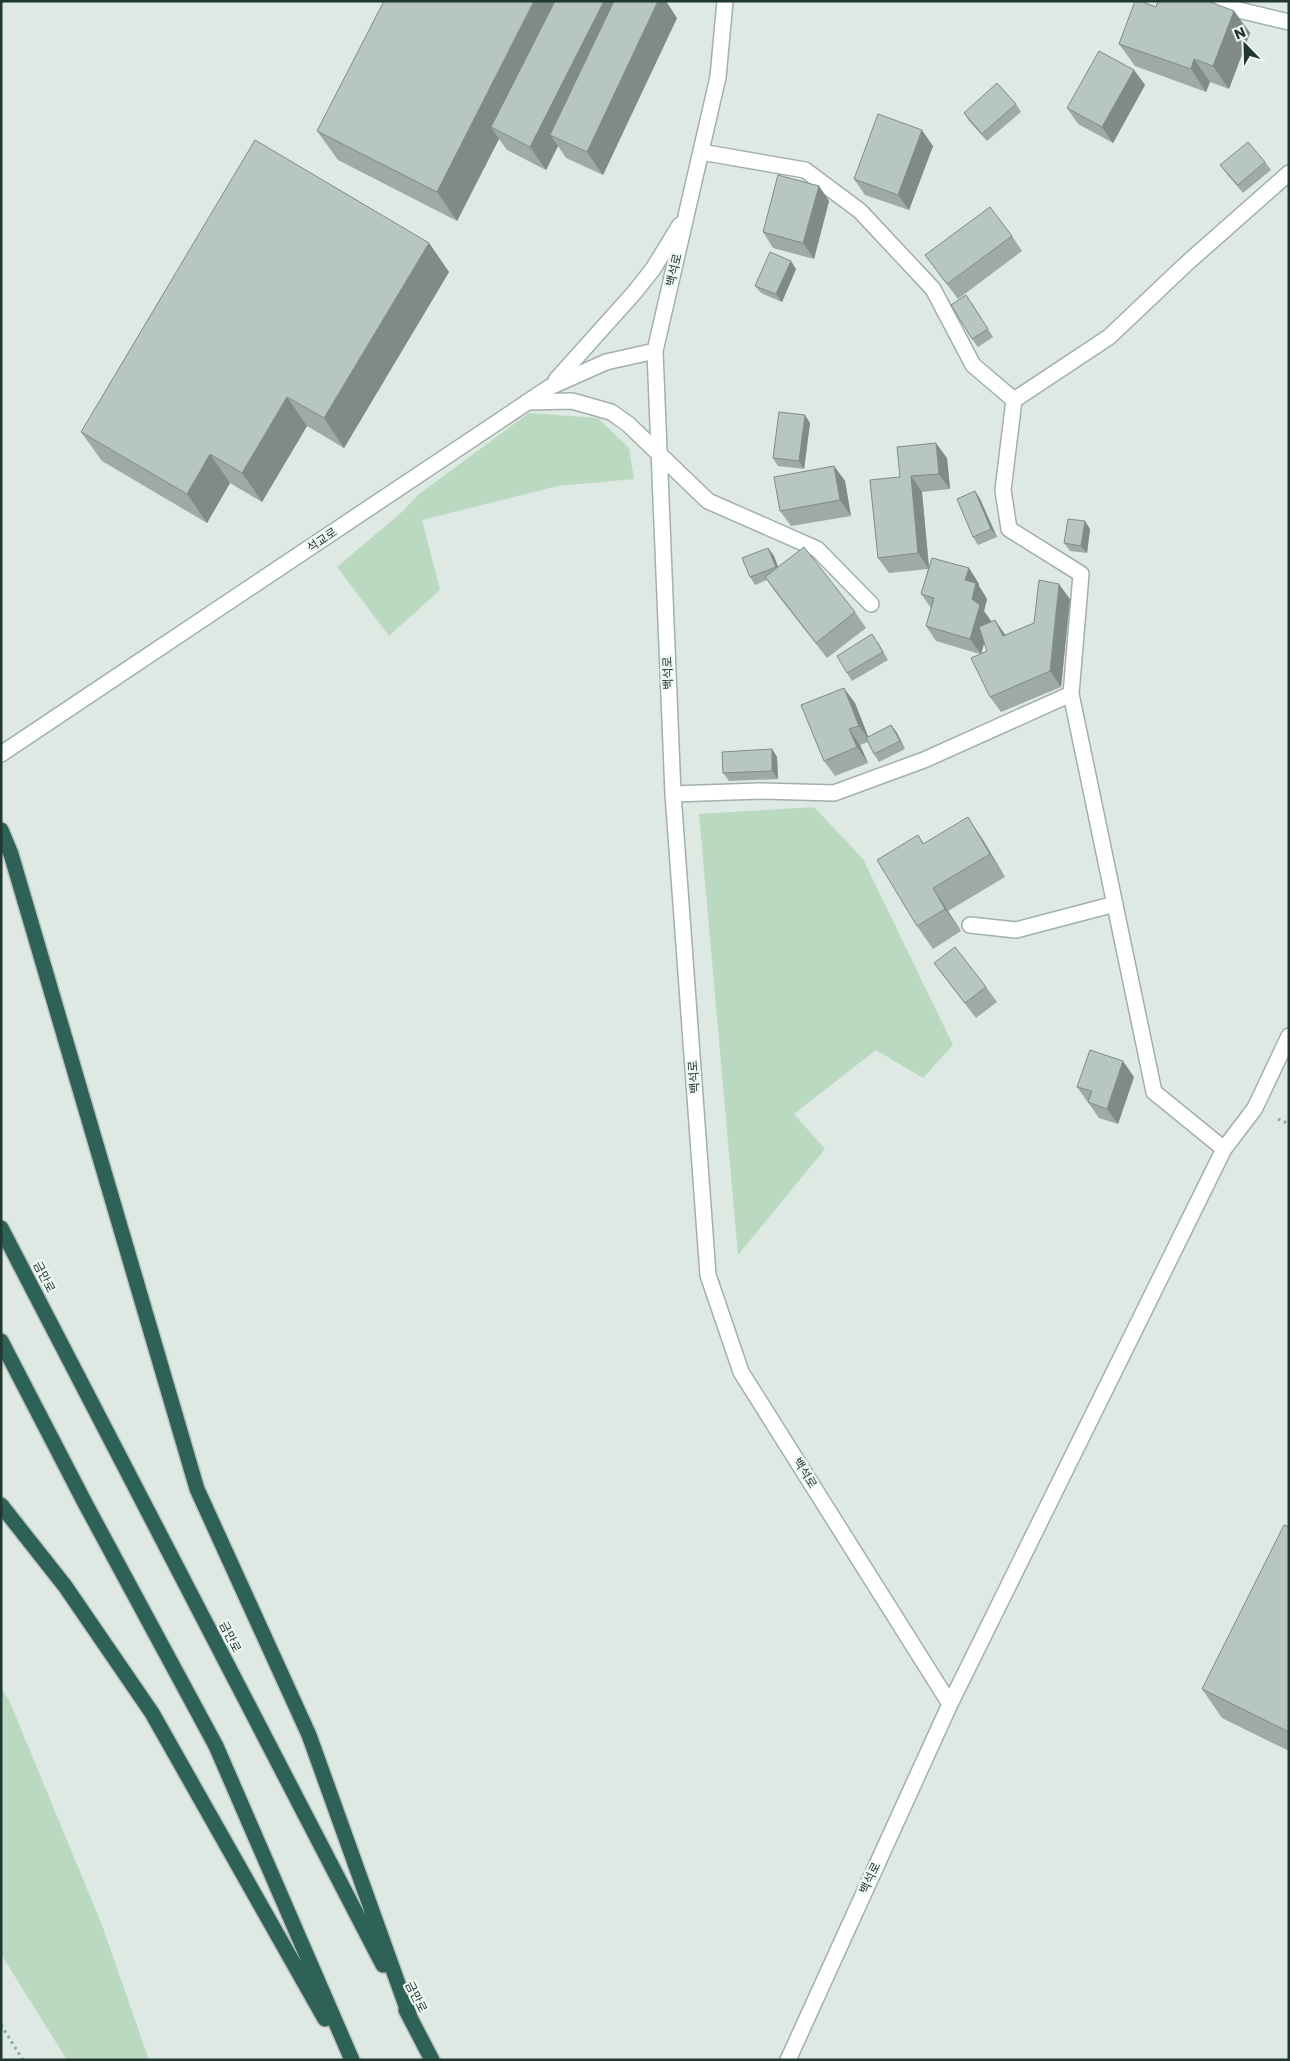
<svg xmlns="http://www.w3.org/2000/svg" width="1290" height="2061" font-family="Poppins,'Noto Sans KR',sans-serif">
	<rect width="100%" height="100%" fill="#dfe9e4"/>
	<path fill="#b9d9c1" d="M529,413L598,418L629,448L634,479L558,486L422,520L440,590L389,636L337,567L403,511L419,494Z
		M814,807L863,859L953,1045L923,1078L876,1050L794,1114L825,1149L738,1255L699,814Z
		M1,1688L9,1700L102,1925L149,2060H67L1,1954Z"/>
	<g fill="none" stroke-linecap="round" stroke-linejoin="round">
		<g stroke="#a2b0ab" stroke-width="18">
			<path id="minor" d="M725,1L718,77L655,351L673,794L708,1275L741,1372L950,1704L788,2060
				M1201,1L1289,22
				M701,152L805,170L860,211L933,289L973,365L1014,400L1109,337L1186,264L1289,173
				M556,380L634,293L653,269L680,225
				M1014,400L1003,490L1009,529L1081,574L1071,694L1154,1092L1224,1149
				M527,402L572,401L611,412L628,424L708,501L817,549L871,604
				M1,754L550,387L606,362L655,351
				M673,794L759,791L834,793L924,760L1071,694
				M970,925L1016,930L1115,904
				M950,1704L1224,1149L1255,1108L1289,1036"/>
		</g>
		<g stroke="#bcc3c1" stroke-width="18">
			<path id="highway" d="M1,830L11,854L197,1489L309,1735L410,2017
				M1,1228L383,1965
				M1,1341L86,1505L216,1746L352,2060
				M1,1505L65,1586L152,1713L325,2019
				M406,2010L432,2060"/>
		</g>
		<path stroke="#81ab9d" stroke-width="3" stroke-dasharray="2.5 4" stroke-linecap="butt" d="M1278,1119L1289,1124
			M1,2025L23,2060"/>
		<use href="#minor" stroke="#fff" stroke-width="15"/>
		<use href="#highway" stroke="#2f6257" stroke-width="15"/>
	</g>
	<path fill="#9daaa5" fill-rule="evenodd" d="M1156,7L1234,11L1250,33L1229,89L1210,82L1206,92L1135,66L1119,44Z
		M677,18L603,175L566,158L558,146L546,170L507,150L499,139L457,221L338,160L317,131Z
		M1134,70L1145,85L1113,143L1078,124L1067,108Z
		M1016,104L1021,112L987,141L969,121L964,113Z
		M933,146L909,210L865,195L854,179Z
		M1265,162L1271,170L1243,193L1226,173L1220,165Z
		M819,186L829,201L814,259L773,248L763,232Z
		M1012,236L1022,251L958,299L925,255Z
		M429,243L449,272L344,448L307,426L262,502L230,483L207,523L102,461L81,432Z
		M796,269L782,302L761,293L755,286Z
		M972,303L993,337L978,347L972,339Z
		M810,423L804,469L778,466L773,458Z
		M947,458L950,489L922,492L929,566L969,568L979,584V586L987,599L984,611L991,621L990,622L995,620L1005,635L1034,623L1070,599L1061,687L1001,712L990,697L980,654L936,641L926,626L931,608L921,594L928,569L889,573L878,558L900,477ZM984,643L987,651L981,653Z
		M834,466L845,481L851,516L791,526L780,511Z
		M975,491L980,499L997,537L978,545L973,537Z
		M1090,529L1087,553L1070,551L1064,543Z
		M768,548L774,556L778,567L855,612L866,628L827,658L776,593L767,580L755,585L750,577Z
		M878,642L888,660L852,681L847,673Z
		M855,703L868,737L891,725L897,733L905,749L879,762L874,754L868,742L860,745L868,763L835,776L824,761Z
		M772,749L777,757L778,779L729,781L723,773Z
		M918,835L924,844L983,840L1005,877L948,911L961,931L933,949L917,926Z
		M934,963L986,987L997,1002L976,1018L945,978Z
		M1134,1077L1118,1124L1099,1118L1077,1087Z
		M1289,1527V1751L1222,1718L1202,1689Z"/>
	<path fill="#808b86" d="M534,1H569L491,127L499,139L457,221L437,192Z
		M604,1H632L550,135L558,146L546,170L530,147Z
		M658,1H666L677,18L603,175L587,152Z
		M1234,11L1250,33L1229,89L1213,66Z
		M1194,59L1210,82L1206,92L1191,69Z
		M1134,70L1145,85L1113,143L1102,127Z
		M922,130L933,146L909,210L898,195Z
		M819,186L829,201L814,259L803,243Z
		M429,243L449,272L344,448L324,418Z
		M791,261L796,269L782,302L776,294Z
		M287,397L307,426L262,502L242,473Z
		M805,415L810,423L804,469L799,461Z
		M936,443L947,458L950,489L939,474Z
		M210,454L230,483L207,523L187,494Z
		M834,466L845,481L851,516L840,500Z
		M911,476L922,492L929,569L918,553Z
		M975,491L980,499L997,537L991,529Z
		M1085,521L1090,529L1087,553L1081,546Z
		M768,548L774,556L781,575L776,567Z
		M969,568L979,584V586L987,599L984,611L991,621L981,654L970,639L972,599L965,580Z
		M1059,584L1070,599L1061,687L1050,671Z
		M995,620L1006,636H1003Z
		M844,688L855,703L870,741L859,726Z
		M891,725L897,733L905,749L900,741Z
		M849,729L860,745L868,763L857,747Z
		M772,749L777,757L778,779L772,771Z
		M968,817L983,840L1005,877L990,854Z
		M933,888L948,911L961,931L945,909Z
		M1123,1061L1134,1077L1118,1124L1107,1109Z"/>
	<path fill="#b7c6c0" stroke="#808b86" d="M384,1H534L437,192L317,131Z
		M555,1H604L530,147L491,127Z
		M614,1H658L587,152L550,135Z
		M1135,1H1140L1156,7L1158,1H1208L1234,11L1213,66L1194,59L1191,69L1119,44Z
		M1099,51L1134,70L1102,127L1067,108Z
		M997,83L1016,104L982,134L964,113Z
		M878,114L922,130L898,195L854,179Z
		M255,140L429,243L324,418L287,397L242,473L210,454L187,494L81,432Z
		M1248,142L1265,162L1238,185L1220,165Z
		M778,175L819,186L803,243L763,232Z
		M990,207L1012,236L947,284L925,255Z
		M770,252L791,261L776,294L755,286Z
		M966,295L988,329L972,339L951,305Z
		M779,412L805,415L799,461L773,458Z
		M936,443L939,474L911,476L918,553L878,558L870,480L900,477L897,447Z
		M834,466L840,500L780,511L774,477Z
		M975,491L991,529L973,537L957,499Z
		M1068,519L1085,521L1081,546L1064,543Z
		M804,547L855,612L816,643L765,577Z
		M768,548L776,567L750,577L742,558Z
		M932,558L969,568L965,580L976,583L972,599L980,605L970,639L926,626L934,598L921,594Z
		M1039,580L1059,584L1050,671L990,697L971,658L987,651L979,627L995,620L1003,636L1034,623Z
		M872,634L883,652L847,673L837,656Z
		M844,688L859,726L849,729L857,747L824,761L801,705Z
		M891,725L900,741L874,754L866,738Z
		M772,749V771L723,773L722,752Z
		M968,817L990,854L933,888L945,909L917,926L877,860L918,835L923,844Z
		M955,947L986,987L965,1003L934,963Z
		M1090,1050L1123,1061L1107,1109L1088,1102L1092,1091L1077,1087Z
		M1284,1525L1289,1527V1732L1202,1689Z"/>
	<g text-anchor="middle" stroke-width="4.5" stroke-linejoin="round" paint-order="stroke">
		<g font-size="12" fill="#213831" stroke="#eff6f2">
			<text transform="translate(674 270) rotate(-77)" y="4">백석로</text>
			<text transform="translate(322 540) rotate(-34)" y="4">석교로</text>
			<text transform="translate(668 673) rotate(-92)" y="4">백석로</text>
			<text transform="translate(694 1077) rotate(-94)" y="4">백석로</text>
			<text transform="translate(44 1277) rotate(63)" y="4">금만로</text>
			<text transform="translate(805 1473) rotate(58)" y="4">백석로</text>
			<text transform="translate(230 1637) rotate(63)" y="4">금만로</text>
			<text transform="translate(870 1878) rotate(-65)" y="4">백석로</text>
			<text transform="translate(416 1997) rotate(63)" y="4">금만로</text>
		</g>
	</g>
	<rect width="1290" height="2061" fill="none" stroke="#213831" stroke-width="5"/>
	<g transform="translate(1245 45) rotate(337)" stroke="#eff6f2" stroke-width="4" paint-order="stroke">
	<path d="M0-4L9 19L0 12L-9 19Z" fill="#213831"/>
	<text y="-8" font-size="14" font-weight="bold" text-anchor="middle" fill="#213831">N</text>
	</g>
</svg>
